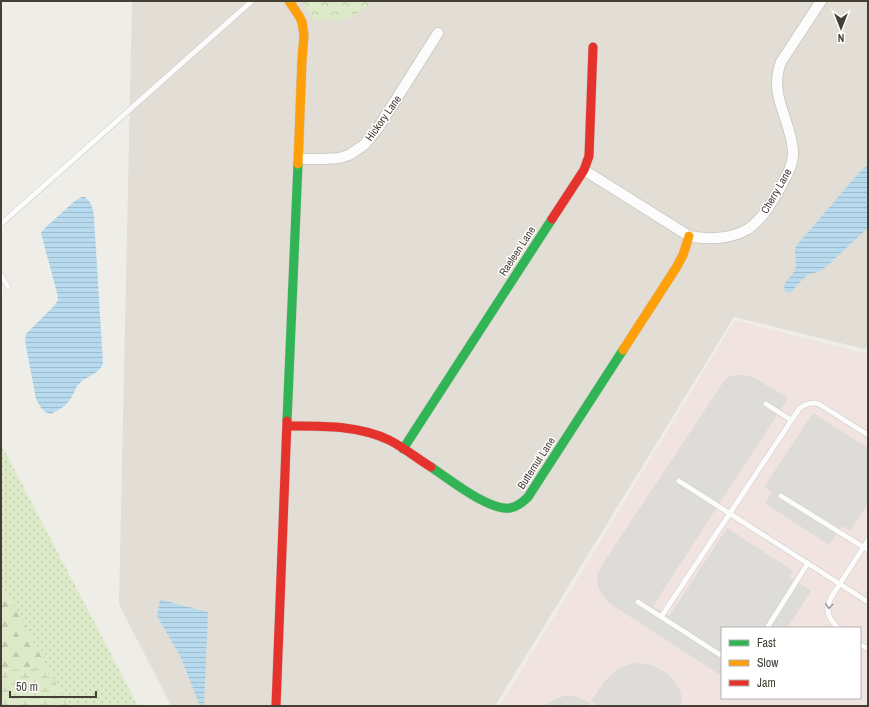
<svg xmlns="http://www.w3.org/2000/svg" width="869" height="707" font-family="'Archivo Narrow',sans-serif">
	<defs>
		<pattern id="grass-dots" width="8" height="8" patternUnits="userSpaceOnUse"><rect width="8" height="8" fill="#ddeac8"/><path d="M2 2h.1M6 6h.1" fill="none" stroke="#bfcaac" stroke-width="1.8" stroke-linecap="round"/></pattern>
		<pattern id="forest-firs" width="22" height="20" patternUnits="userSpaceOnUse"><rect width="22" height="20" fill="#ddeac8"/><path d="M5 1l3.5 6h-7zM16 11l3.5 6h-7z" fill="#bfcaac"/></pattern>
		<pattern id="wetland-marsh" width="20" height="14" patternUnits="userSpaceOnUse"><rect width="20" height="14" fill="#ddeac8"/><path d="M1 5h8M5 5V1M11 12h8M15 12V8" fill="none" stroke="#bfcaac"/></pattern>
		<pattern id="park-crowns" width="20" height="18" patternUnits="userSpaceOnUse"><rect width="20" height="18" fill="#ddeac8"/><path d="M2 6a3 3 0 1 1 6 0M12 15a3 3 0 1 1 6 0" fill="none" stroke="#bfcaac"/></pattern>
		<pattern id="water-rules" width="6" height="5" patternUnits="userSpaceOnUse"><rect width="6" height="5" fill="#b7daee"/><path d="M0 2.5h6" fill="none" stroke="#9fbccd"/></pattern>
	</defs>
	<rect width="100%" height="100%" fill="#eeede8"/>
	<path fill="#e3ded5" d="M132,1H868V345L865,349L734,317L495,706H171L119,604Z"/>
	<path fill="#f1e3df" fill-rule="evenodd" d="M735,320L867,354L868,352V706H500ZM722,628H860V698H722Z"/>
	<path fill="url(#grass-dots)" d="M1,444L138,706H68L1,583Z"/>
	<path fill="url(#forest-firs)" d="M1,583L47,666L1,671Z"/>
	<path fill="url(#wetland-marsh)" d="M47,666L68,706H1V671Z"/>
	<path fill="url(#park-crowns)" d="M301,1H374L354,15L342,20H315Z"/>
	<path fill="#dedcd8" d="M737,375L751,376L788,398L653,606L669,616L727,528L793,571L789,577L811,591L787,628H722V676L609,603L603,596L599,589L597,582L598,573L604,562L724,381L728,377L731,376Z
		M813,413L868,448V503L850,531L842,526L829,545L765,503L772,492L764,487Z
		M634,663L646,664L654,666L668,674L675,682L680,690L682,699L681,706H599L591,701L605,681L616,670L621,667Z
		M564,696H573L580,698L590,703L588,706H544L553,700Z"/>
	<path fill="url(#water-rules)" d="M868,166V228L828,265L820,271L807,275L803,279L791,292H787L785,291C781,282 793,277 795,269C798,261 793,253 796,246L857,175L863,169Z
		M82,197H85C92,203 93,208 94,217L103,364C97,376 87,375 79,384C75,388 74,394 71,398C67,406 58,410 51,414L45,412L41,408L36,399L25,341L26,334L54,306L58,300L57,293L41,233L45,228L76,200Z
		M160,600H162L208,612L204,706H200L181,658L157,616Z"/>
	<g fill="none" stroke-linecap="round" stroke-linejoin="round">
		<g stroke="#cdcac5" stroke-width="6">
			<path id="lane" d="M1,224L252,1
				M1,275L8,287
				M766,404L791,420
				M679,481L868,602
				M781,496L868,550
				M638,602L722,656
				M661,617L799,409C805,404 811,401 819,404L868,435
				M767,628L808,563
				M838,628C828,618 824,609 832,596L868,540
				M860,644L868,649"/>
		</g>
		<g stroke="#cdcac5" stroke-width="12">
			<path id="street" d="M299,159H322L339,158L349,155L364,145L378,128L438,33
				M584,170L689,236C708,240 731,239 748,229C762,220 772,202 780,188C786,176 794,165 793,151C791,119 768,96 781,62L821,1"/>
		</g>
		<g stroke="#cecabf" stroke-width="10">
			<path id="fast" d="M287,421L298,164
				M403,449L552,219
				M431,467C449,479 489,511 510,508C517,507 523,502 528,497L623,350"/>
		</g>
		<g stroke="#cecabf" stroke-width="10">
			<path id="slow" d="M289,1L299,16L302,22L304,35L302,60L298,164
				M623,350L676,268L683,255L689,236"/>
		</g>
		<g stroke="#cecabf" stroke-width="10">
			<path id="jam" d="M552,219L584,170L589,156L593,47
				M288,426C322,426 358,425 389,440C403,447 418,459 431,467
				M276,706L287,421"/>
		</g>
		<use href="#lane" stroke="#fcfcfc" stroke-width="5"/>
		<use href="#street" stroke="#fcfcfc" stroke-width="10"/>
		<use href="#fast" stroke="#30b455" stroke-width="9"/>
		<use href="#slow" stroke="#ff9f0a" stroke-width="9"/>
		<use href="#jam" stroke="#e5322d" stroke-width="9"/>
	</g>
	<defs><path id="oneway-chevron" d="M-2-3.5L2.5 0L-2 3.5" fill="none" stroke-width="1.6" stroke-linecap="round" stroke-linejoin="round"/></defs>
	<use stroke="#a09d98" href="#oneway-chevron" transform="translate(829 606) rotate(97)"/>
	<g text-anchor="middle" stroke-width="3" stroke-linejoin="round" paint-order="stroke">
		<g font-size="11" fill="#443e34" stroke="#fff">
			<text transform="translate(383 118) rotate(-55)" y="4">Hickory Lane</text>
			<text transform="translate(776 191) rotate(-60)" y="4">Cherry Lane</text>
			<text transform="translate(517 251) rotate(-57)" y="4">Raeleen Lane</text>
			<text transform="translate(536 463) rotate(-57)" y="4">Butternut Lane</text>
		</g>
	</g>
	<rect width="869" height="707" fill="none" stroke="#443e34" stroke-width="4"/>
	<rect x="721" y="627" width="140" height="72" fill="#ffffff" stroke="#b4b2ae"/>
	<rect x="729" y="640" width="20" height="6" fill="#30b455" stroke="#b4b2ae"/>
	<text x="757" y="647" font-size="12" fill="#443e34">Fast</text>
	<rect x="729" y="660" width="20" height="6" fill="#ff9f0a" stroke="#b4b2ae"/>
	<text x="757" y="667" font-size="12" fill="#443e34">Slow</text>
	<rect x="729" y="680" width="20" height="6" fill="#e5322d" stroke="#b4b2ae"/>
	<text x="757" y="687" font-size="12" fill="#443e34">Jam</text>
	<g transform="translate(841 28) rotate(180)" stroke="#ffffff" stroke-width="3" paint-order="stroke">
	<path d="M0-3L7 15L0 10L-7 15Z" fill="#443e34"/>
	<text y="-6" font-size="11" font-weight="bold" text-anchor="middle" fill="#443e34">N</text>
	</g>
	<path d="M10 691v6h86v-6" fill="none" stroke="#443e34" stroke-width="2"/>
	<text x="16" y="691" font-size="12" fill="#443e34" stroke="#ffffff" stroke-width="3" paint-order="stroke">50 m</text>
</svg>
